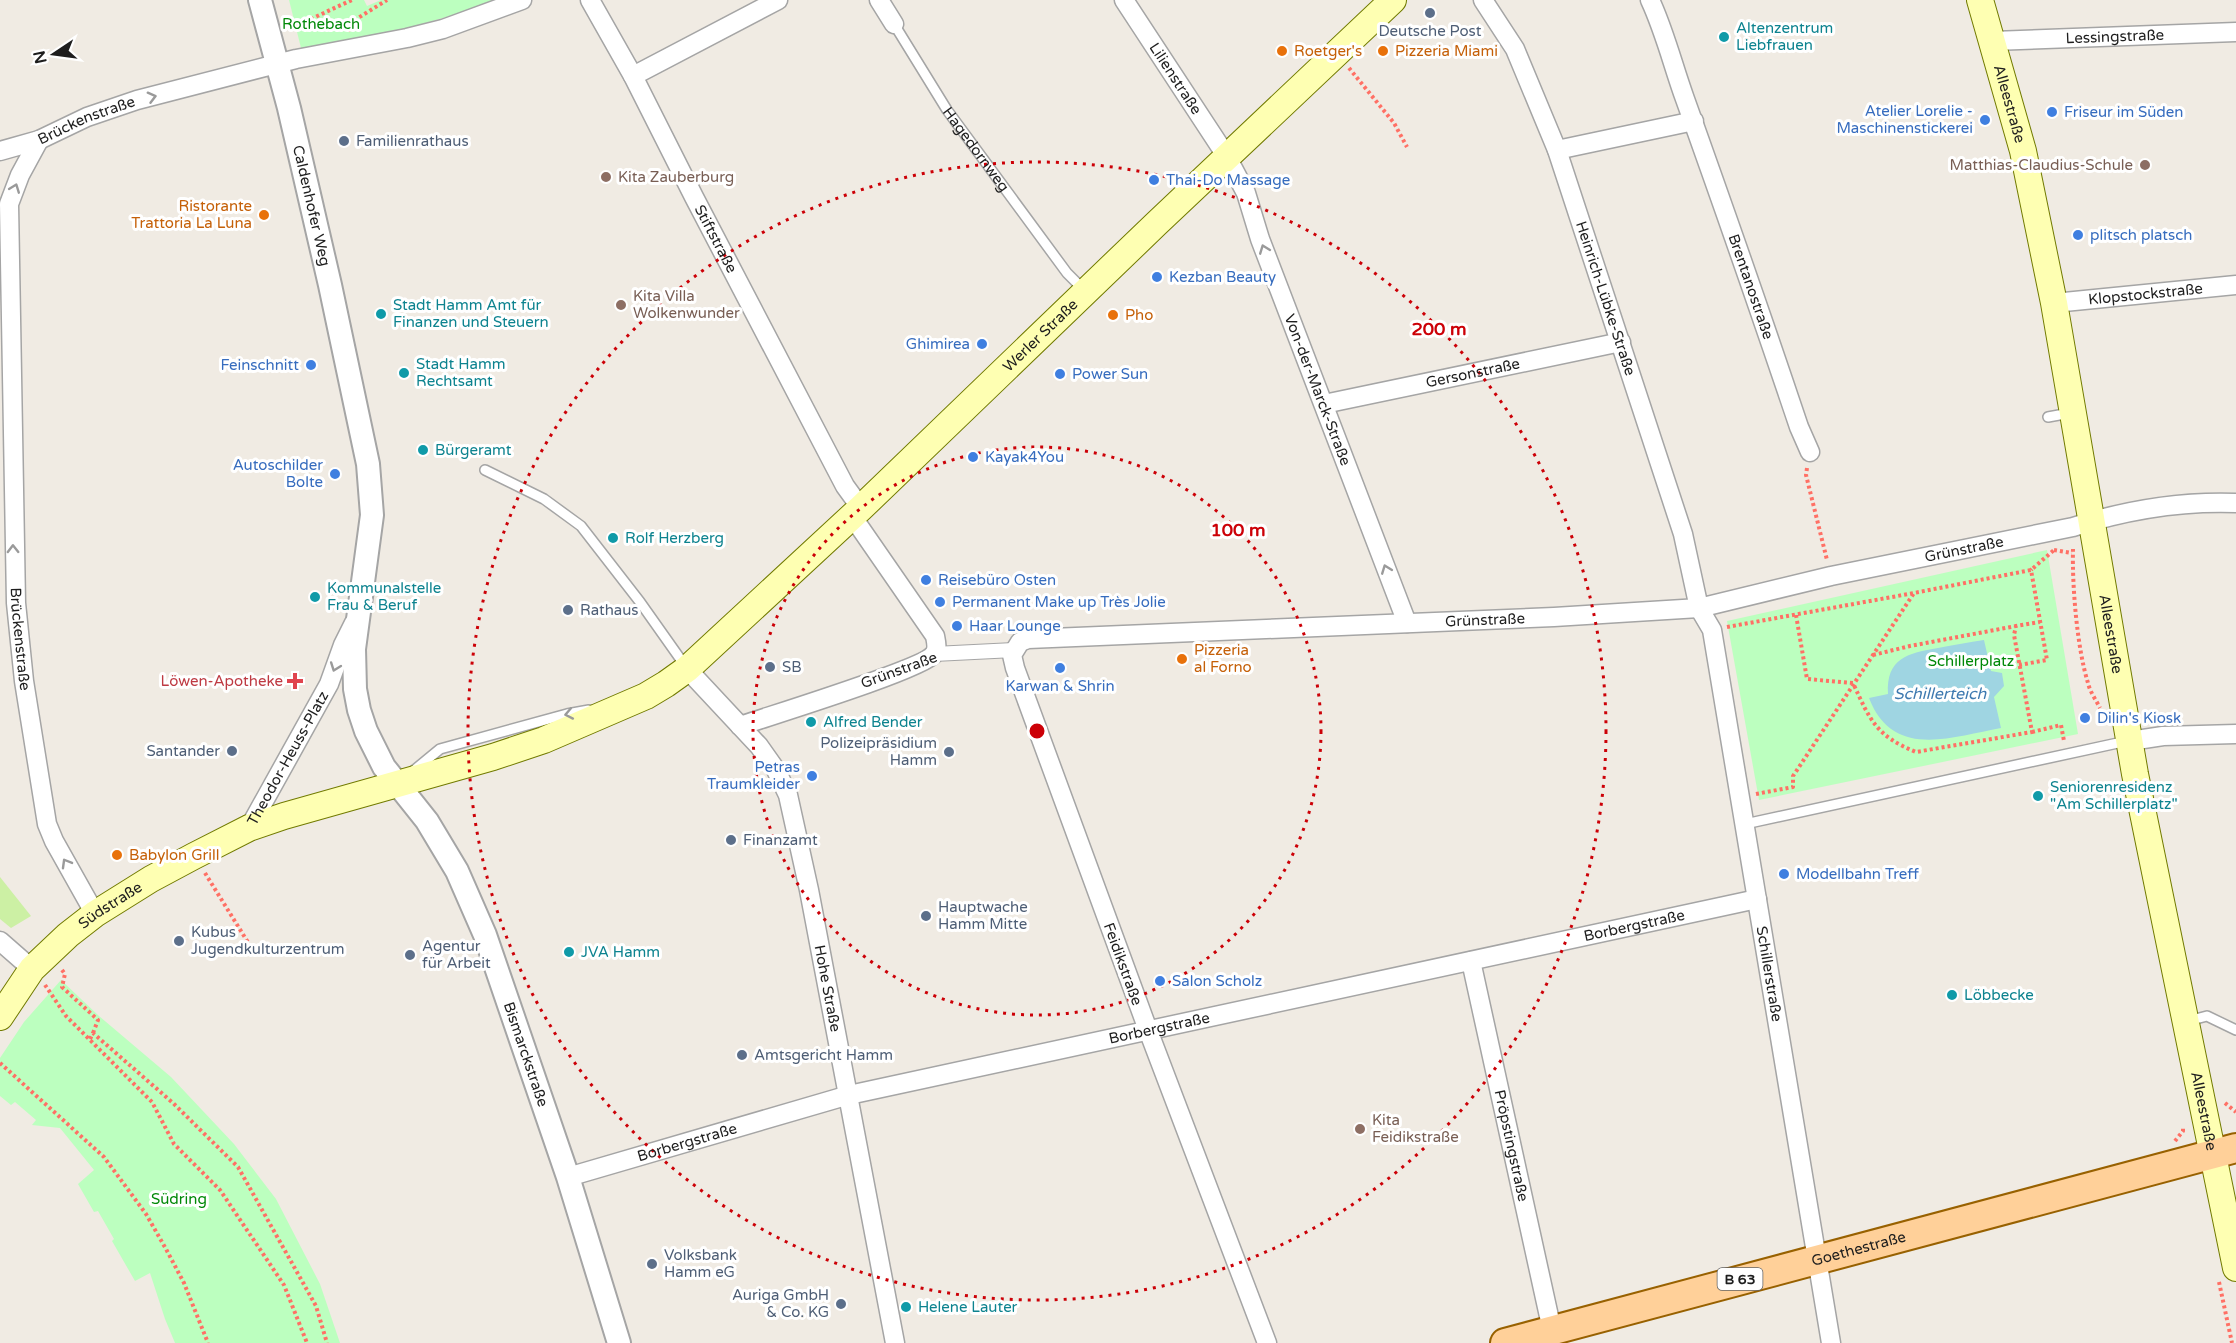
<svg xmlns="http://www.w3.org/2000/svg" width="2236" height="1343" font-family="'Varela Round',sans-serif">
	<rect width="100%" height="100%" fill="#f0ebe3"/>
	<path fill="#ccf0a4" d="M0,877L31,916L11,928L0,919Z"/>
	<path fill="#bcffbf" d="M289,0H364L367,6L381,0H497C433,24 368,38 302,52Z
		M2047,550L2078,734L1759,800L1727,621Z
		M61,980L99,1016L171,1077L234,1144L276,1199L320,1284L340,1343H175L165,1319L150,1273L135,1281L112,1241L114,1239L98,1211L94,1212L78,1184L94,1170L60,1128L32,1125L36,1120L15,1102L11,1105L0,1096V1058L24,1022Z"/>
	<path fill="#9fd5e2" d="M1984,640L1991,671L2002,673L2004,686L1994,697L2001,728C1951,737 1893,760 1869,698L1888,694C1886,658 1908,653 1938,648C1954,645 1969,642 1984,640Z"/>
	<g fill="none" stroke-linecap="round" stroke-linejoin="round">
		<g stroke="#a5a5a5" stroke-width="12">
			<g id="service">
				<path id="s1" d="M894,24L947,110L1067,273L1084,290"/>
				<path d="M2048,417L2070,413"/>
				<path d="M485,470L544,499L581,526L640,602L686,667"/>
				<path d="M412,772L440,749L567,714L589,710"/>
				<path d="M1745,824L2127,741"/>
				<path d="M2188,1021L2207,1016L2236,1030"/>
			</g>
		</g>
		<g stroke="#a5a5a5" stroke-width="16">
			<path id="pedestrian" d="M934,654L1014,650"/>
		</g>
		<g stroke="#a5a5a5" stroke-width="21">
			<g id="minor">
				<path id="s2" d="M590,0L633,76L694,197L845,486L861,508"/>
				<path d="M879,0L894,24"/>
				<path id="s3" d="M1124,0L1227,157L1246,193L1260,239L1407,623"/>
				<path id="s4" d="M1483,0L1515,49L1557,150L1683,534L1699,608L1712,630L1831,1343"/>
				<path id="s5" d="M1650,0C1665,32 1673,66 1685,99C1724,208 1762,317 1799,427L1810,452"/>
				<path id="s6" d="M1993,41L2236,32"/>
				<path d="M633,76L778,0"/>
				<path id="s7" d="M39,140L20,175L9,204L16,603L24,681L47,824L54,841L95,914"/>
				<path d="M1557,150L1694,121"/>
				<path id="s8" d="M0,151L39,140L87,117L137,100L296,59L407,38L443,29L522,0"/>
				<path id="s9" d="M2054,303L2236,285"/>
				<path id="s10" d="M1324,404L1621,342"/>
				<path id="s11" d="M687,669L759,746L776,770L788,795L809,890L895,1343"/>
				<path d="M740,726C769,716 923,669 934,654C938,649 936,641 935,636L852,516"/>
				<path d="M2130,741L2163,736L2236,734"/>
				<path id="s12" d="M249,828L329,684L343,645L354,623"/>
				<path d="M0,941L32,969"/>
				<path id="s13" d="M1471,961L1552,1330"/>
				<path id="s14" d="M568,1177L849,1095L1757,899"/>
				<path id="s15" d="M1267,1343L1148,1030L1015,668L1012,655L1020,642L1028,639L1554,617L1699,608L1831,576L2073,527C2126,510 2181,501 2236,503"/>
			</g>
		</g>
		<g stroke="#a5a5a5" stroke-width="26">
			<g id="tertiary">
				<path id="s16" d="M260,0L289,108L330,285L368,464L372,515L354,649L355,689L359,710L366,731L384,767L427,821L457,871L485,935L568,1177L619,1343"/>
			</g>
		</g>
		<g stroke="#717a00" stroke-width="28">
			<g id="secondary">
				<path id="s17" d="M1980,0L2023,151L2054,303L2135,774L2236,1268"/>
				<path id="s18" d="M0,1017L32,969L68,935L95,914L151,879L194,856L249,828L284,816L493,757L544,740L646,696L666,684L687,669L861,508L1156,224L1393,0"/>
			</g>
		</g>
		<g stroke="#986100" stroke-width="32">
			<g id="primary">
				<path id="s19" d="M1505,1343L2236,1148"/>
			</g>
		</g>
		<path stroke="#ff7065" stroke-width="4" stroke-dasharray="3 3" stroke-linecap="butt" d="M289,29L352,0
			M348,31L358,18L387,0
			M1349,68L1394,123L1407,147
			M1807,468L1806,475L1827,560
			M2073,549C2072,585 2077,648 2088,683C2090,692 2096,700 2100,708
			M2054,550L2072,553
			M1796,615L1807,679L1853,683C1870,720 1876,736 1916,752L2032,732L2014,635L2016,626L2040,622
			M1727,627L1914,593
			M1873,655L1910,646L2016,626
			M2019,665L2047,660L2031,570L2032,569
			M2032,732L2061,725L2064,741
			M1756,794L1793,787V776L1914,593L2031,570L2054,550
			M205,873L249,944
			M62,970L65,974L62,987L98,1020L93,1033
			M45,985L66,1016L152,1102L174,1144L220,1190L284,1285L307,1343
			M90,1039L93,1033L173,1103L238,1167L316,1306L327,1343
			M0,1063L104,1157L146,1214L166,1249L184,1283L208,1343
			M2225,1103L2236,1112
			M2175,1141L2183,1131V1127
			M2219,1282L2232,1343"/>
		<use href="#service" stroke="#fff" stroke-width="9"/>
		<use href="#pedestrian" stroke="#fff" stroke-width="14"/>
		<use href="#minor" stroke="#fff" stroke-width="18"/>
		<use href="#tertiary" stroke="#fff" stroke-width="22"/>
		<use href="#secondary" stroke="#feffb2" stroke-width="26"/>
		<use href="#primary" stroke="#ffd099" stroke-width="28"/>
	</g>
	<defs><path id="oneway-chevron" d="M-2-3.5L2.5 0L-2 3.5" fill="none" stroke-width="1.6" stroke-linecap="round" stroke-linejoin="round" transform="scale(1.5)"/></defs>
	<g stroke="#9a9a9a">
		<use href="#oneway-chevron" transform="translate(152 97) rotate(-15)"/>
		<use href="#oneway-chevron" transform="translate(15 188) rotate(-69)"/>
		<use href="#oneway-chevron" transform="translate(1264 249) rotate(-111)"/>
		<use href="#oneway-chevron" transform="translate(13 549) rotate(-91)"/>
		<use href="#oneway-chevron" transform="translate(1386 569) rotate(-111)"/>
		<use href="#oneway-chevron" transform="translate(335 667) rotate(110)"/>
		<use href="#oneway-chevron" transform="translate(569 714) rotate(169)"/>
		<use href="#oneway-chevron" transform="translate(66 863) rotate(-120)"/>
	</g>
	<g fill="none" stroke="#cc0007" stroke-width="3" stroke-dasharray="3 6">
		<circle cx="1037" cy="731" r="284"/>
		<circle cx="1037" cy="731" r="569"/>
	</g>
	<g fill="#5c6f8a" stroke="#fff" stroke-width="2">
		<circle cx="1430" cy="13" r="6"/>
		<circle cx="344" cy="141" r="6"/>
		<circle cx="568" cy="610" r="6"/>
		<circle cx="770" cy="667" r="6"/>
		<circle cx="232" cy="751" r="6"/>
		<circle cx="949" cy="752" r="6"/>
		<circle cx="731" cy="840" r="6"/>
		<circle cx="926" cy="916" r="6"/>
		<circle cx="179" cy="941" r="6"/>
		<circle cx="410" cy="955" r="6"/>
		<circle cx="742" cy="1055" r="6"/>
		<circle cx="652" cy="1264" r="6"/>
		<circle cx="841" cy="1304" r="6"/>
	</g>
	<g fill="#0f9aa8" stroke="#fff" stroke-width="2">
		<circle cx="1724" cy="37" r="6"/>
		<circle cx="381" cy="314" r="6"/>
		<circle cx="404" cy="373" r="6"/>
		<circle cx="423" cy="450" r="6"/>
		<circle cx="613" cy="538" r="6"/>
		<circle cx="315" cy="597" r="6"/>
		<circle cx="811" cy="722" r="6"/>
		<circle cx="2038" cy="796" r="6"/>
		<circle cx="569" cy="952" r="6"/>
		<circle cx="1952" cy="995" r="6"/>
		<circle cx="906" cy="1307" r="6"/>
	</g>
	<g fill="#e8710a" stroke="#fff" stroke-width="2">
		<circle cx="1282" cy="51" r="6"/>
		<circle cx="1383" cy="51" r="6"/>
		<circle cx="264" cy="215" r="6"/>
		<circle cx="1113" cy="315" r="6"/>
		<circle cx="1182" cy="659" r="6"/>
		<circle cx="117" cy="855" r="6"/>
	</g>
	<g fill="#3f7fe0" stroke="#fff" stroke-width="2">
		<circle cx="2052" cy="112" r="6"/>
		<circle cx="1985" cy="120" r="6"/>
		<circle cx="1154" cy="180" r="6"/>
		<circle cx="2078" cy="235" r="6"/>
		<circle cx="1157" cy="277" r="6"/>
		<circle cx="982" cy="344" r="6"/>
		<circle cx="311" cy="365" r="6"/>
		<circle cx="1060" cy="374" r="6"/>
		<circle cx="973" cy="457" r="6"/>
		<circle cx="335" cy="474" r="6"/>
		<circle cx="926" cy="580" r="6"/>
		<circle cx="940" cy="602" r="6"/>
		<circle cx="957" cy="626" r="6"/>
		<circle cx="1060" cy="668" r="6"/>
		<circle cx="2085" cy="718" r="6"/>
		<circle cx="812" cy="776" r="6"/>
		<circle cx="1784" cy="874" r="6"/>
		<circle cx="1160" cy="981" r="6"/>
	</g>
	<g fill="#8d6e63" stroke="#fff" stroke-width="2">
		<circle cx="2145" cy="165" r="6"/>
		<circle cx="606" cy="177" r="6"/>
		<circle cx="621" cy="305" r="6"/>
		<circle cx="1360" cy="1129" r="6"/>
	</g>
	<path fill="#e0444e" stroke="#fff" stroke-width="2" d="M292 672h6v6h6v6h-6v6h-6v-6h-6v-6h6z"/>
	<g text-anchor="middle" stroke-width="6" stroke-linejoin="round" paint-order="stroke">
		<rect fill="#fff" stroke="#626262" stroke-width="1.5" x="1717.5" y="1268" width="45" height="22" rx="4.5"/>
		<g font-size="14" font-weight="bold" fill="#1e1e1e">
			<text x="1740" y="1284">B 63</text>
		</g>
		<g font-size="15" fill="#008807" stroke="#fff">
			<text x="321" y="29">Rothebach</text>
			<text x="1971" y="666">Schillerplatz</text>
			<text x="179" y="1204">Südring</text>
		</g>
		<g font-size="15" fill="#0d838f" stroke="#fff" text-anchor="start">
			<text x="1736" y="33">Altenzentrum<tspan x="1736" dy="17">Liebfrauen</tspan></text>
			<text x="393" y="310">Stadt Hamm Amt für<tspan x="393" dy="17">Finanzen und Steuern</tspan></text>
			<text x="416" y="369">Stadt Hamm<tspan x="416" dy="17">Rechtsamt</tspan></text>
			<text x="435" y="455">Bürgeramt</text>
			<text x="625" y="543">Rolf Herzberg</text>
			<text x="327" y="593">Kommunalstelle<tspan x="327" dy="17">Frau &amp; Beruf</tspan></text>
			<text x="823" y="727">Alfred Bender</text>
			<text x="2050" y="792">Seniorenresidenz<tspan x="2050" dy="17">"Am Schillerplatz"</tspan></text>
			<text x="581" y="957">JVA Hamm</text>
			<text x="1964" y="1000">Löbbecke</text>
			<text x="918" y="1312">Helene Lauter</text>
		</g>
		<g font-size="15" fill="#4e5e75" stroke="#fff" text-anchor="start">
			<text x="1430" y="36" text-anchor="middle">Deutsche Post</text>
			<text x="356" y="146">Familienrathaus</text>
			<text x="580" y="615">Rathaus</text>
			<text x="782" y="672">SB</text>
			<text x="937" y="748" text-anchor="end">Polizeipräsidium<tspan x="937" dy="17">Hamm</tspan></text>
			<text x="220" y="756" text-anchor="end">Santander</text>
			<text x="743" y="845">Finanzamt</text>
			<text x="938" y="912">Hauptwache<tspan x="938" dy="17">Hamm Mitte</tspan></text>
			<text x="191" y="937">Kubus<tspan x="191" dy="17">Jugendkulturzentrum</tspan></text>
			<text x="422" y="951">Agentur<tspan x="422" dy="17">für Arbeit</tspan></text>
			<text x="754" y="1060">Amtsgericht Hamm</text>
			<text x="664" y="1260">Volksbank<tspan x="664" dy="17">Hamm eG</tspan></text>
			<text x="829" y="1300" text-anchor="end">Auriga GmbH<tspan x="829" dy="17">&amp; Co. KG</tspan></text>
		</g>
		<g font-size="15" fill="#1e1e1e" stroke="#fff">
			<text dy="5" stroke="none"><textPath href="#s6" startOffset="122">Lessingstraße</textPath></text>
			<text dy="5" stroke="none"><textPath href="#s3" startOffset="94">Lilienstraße</textPath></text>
			<text dy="5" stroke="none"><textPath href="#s17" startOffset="108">Alleestraße</textPath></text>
			<text dy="5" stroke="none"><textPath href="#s8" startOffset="92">Brückenstraße</textPath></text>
			<text dy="5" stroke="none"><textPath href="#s1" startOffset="150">Hagedornweg</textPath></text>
			<text dy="5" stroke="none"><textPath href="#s16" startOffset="212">Caldenhofer Weg</textPath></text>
			<text dy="5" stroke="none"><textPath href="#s2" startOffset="270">Stiftstraße</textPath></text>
			<text dy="5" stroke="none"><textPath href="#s5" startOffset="304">Brentanostraße</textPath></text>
			<text dy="5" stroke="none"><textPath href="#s9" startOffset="92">Klopstockstraße</textPath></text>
			<text dy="5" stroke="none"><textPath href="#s4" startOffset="324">Heinrich-Lübke-Straße</textPath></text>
			<text dy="5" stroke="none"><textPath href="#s18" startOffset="1272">Werler Straße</textPath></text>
			<text dy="5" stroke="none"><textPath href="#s10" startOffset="152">Gersonstraße</textPath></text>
			<text dy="5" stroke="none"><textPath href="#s3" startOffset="438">Von-der-Marck-Straße</textPath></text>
			<text dy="5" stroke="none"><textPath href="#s15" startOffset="1701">Grünstraße</textPath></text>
			<text dy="5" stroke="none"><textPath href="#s15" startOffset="1215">Grünstraße</textPath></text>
			<text dy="5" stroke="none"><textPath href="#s17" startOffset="648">Alleestraße</textPath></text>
			<text dy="5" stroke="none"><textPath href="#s7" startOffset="506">Brückenstraße</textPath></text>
			<text transform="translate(899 670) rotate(-20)" y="5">Grünstraße</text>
			<text dy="5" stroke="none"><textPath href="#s12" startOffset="80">Theodor-Heuss-Platz</textPath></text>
			<text dy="5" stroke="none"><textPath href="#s18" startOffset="159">Südstraße</textPath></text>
			<text dy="5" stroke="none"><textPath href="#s14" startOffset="1096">Borbergstraße</textPath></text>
			<text transform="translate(1123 964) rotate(70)" y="5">Feidikstraße</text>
			<text dy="5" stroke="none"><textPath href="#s4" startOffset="1022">Schillerstraße</textPath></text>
			<text dy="5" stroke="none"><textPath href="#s11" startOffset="360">Hohe Straße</textPath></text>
			<text dy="5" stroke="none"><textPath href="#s14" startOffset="610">Borbergstraße</textPath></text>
			<text dy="5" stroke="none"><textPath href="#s16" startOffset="1110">Bismarckstraße</textPath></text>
			<text dy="5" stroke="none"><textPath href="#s17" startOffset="1134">Alleestraße</textPath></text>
			<text dy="5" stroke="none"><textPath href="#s14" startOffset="124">Borbergstraße</textPath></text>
			<text dy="5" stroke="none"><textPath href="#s13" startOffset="189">Pröpstingstraße</textPath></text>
			<text dy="5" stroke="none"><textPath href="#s19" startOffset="366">Goethestraße</textPath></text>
		</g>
		<g font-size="15" fill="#c56008" stroke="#fff" text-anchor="start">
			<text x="1294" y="56">Roetger's</text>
			<text x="1395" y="56">Pizzeria Miami</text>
			<text x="252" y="211" text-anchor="end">Ristorante<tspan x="252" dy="17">Trattoria La Luna</tspan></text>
			<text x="1125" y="320">Pho</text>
			<text x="1194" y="655">Pizzeria<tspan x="1194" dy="17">al Forno</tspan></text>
			<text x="129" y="860">Babylon Grill</text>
		</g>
		<g font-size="15" fill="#366cbe" stroke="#fff" text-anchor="start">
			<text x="1973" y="116" text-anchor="end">Atelier Lorelie -<tspan x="1973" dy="17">Maschinenstickerei</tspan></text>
			<text x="2064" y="117">Friseur im Süden</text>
			<text x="1166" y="185">Thai-Do Massage</text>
			<text x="2090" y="240">plitsch platsch</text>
			<text x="1169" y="282">Kezban Beauty</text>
			<text x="970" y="349" text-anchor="end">Ghimirea</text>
			<text x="299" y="370" text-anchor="end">Feinschnitt</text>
			<text x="1072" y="379">Power Sun</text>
			<text x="985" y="462">Kayak4You</text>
			<text x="323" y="470" text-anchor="end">Autoschilder<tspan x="323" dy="17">Bolte</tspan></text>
			<text x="938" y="585">Reisebüro Osten</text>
			<text x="952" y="607">Permanent Make up Très Jolie</text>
			<text x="969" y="631">Haar Lounge</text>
			<text x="1060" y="691" text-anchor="middle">Karwan &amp; Shrin</text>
			<text x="2097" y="723">Dilin's Kiosk</text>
			<text x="800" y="772" text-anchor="end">Petras<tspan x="800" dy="17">Traumkleider</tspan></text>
			<text x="1796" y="879">Modellbahn Treff</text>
			<text x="1172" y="986">Salon Scholz</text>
		</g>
		<g font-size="15" fill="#785e54" stroke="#fff" text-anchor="start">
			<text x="2133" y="170" text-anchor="end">Matthias-Claudius-Schule</text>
			<text x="618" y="182">Kita Zauberburg</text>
			<text x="633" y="301">Kita Villa<tspan x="633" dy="17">Wolkenwunder</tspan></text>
			<text x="1372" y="1125">Kita<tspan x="1372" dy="17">Feidikstraße</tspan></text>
		</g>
		<g font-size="15" fill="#be3a42" stroke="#fff" text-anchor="end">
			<text x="283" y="686">Löwen-Apotheke</text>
		</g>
		<g font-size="16" font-style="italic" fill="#3f7ab0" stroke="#fff">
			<text x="1940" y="699">Schillerteich</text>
		</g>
	</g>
	<circle cx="1037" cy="731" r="9" fill="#cc0007" stroke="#fff" stroke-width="3"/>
	<g font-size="18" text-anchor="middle" font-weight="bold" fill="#cc0007" stroke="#fff" stroke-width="6" stroke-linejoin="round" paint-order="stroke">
		<text x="1439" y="335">200 m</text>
		<text x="1238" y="536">100 m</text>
	</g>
	<g transform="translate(54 54) rotate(257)" stroke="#ffffff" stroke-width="4.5" paint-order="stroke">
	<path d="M0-4.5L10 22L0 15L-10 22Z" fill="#1e1e1e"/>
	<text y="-9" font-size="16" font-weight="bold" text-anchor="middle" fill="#1e1e1e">N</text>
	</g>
</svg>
